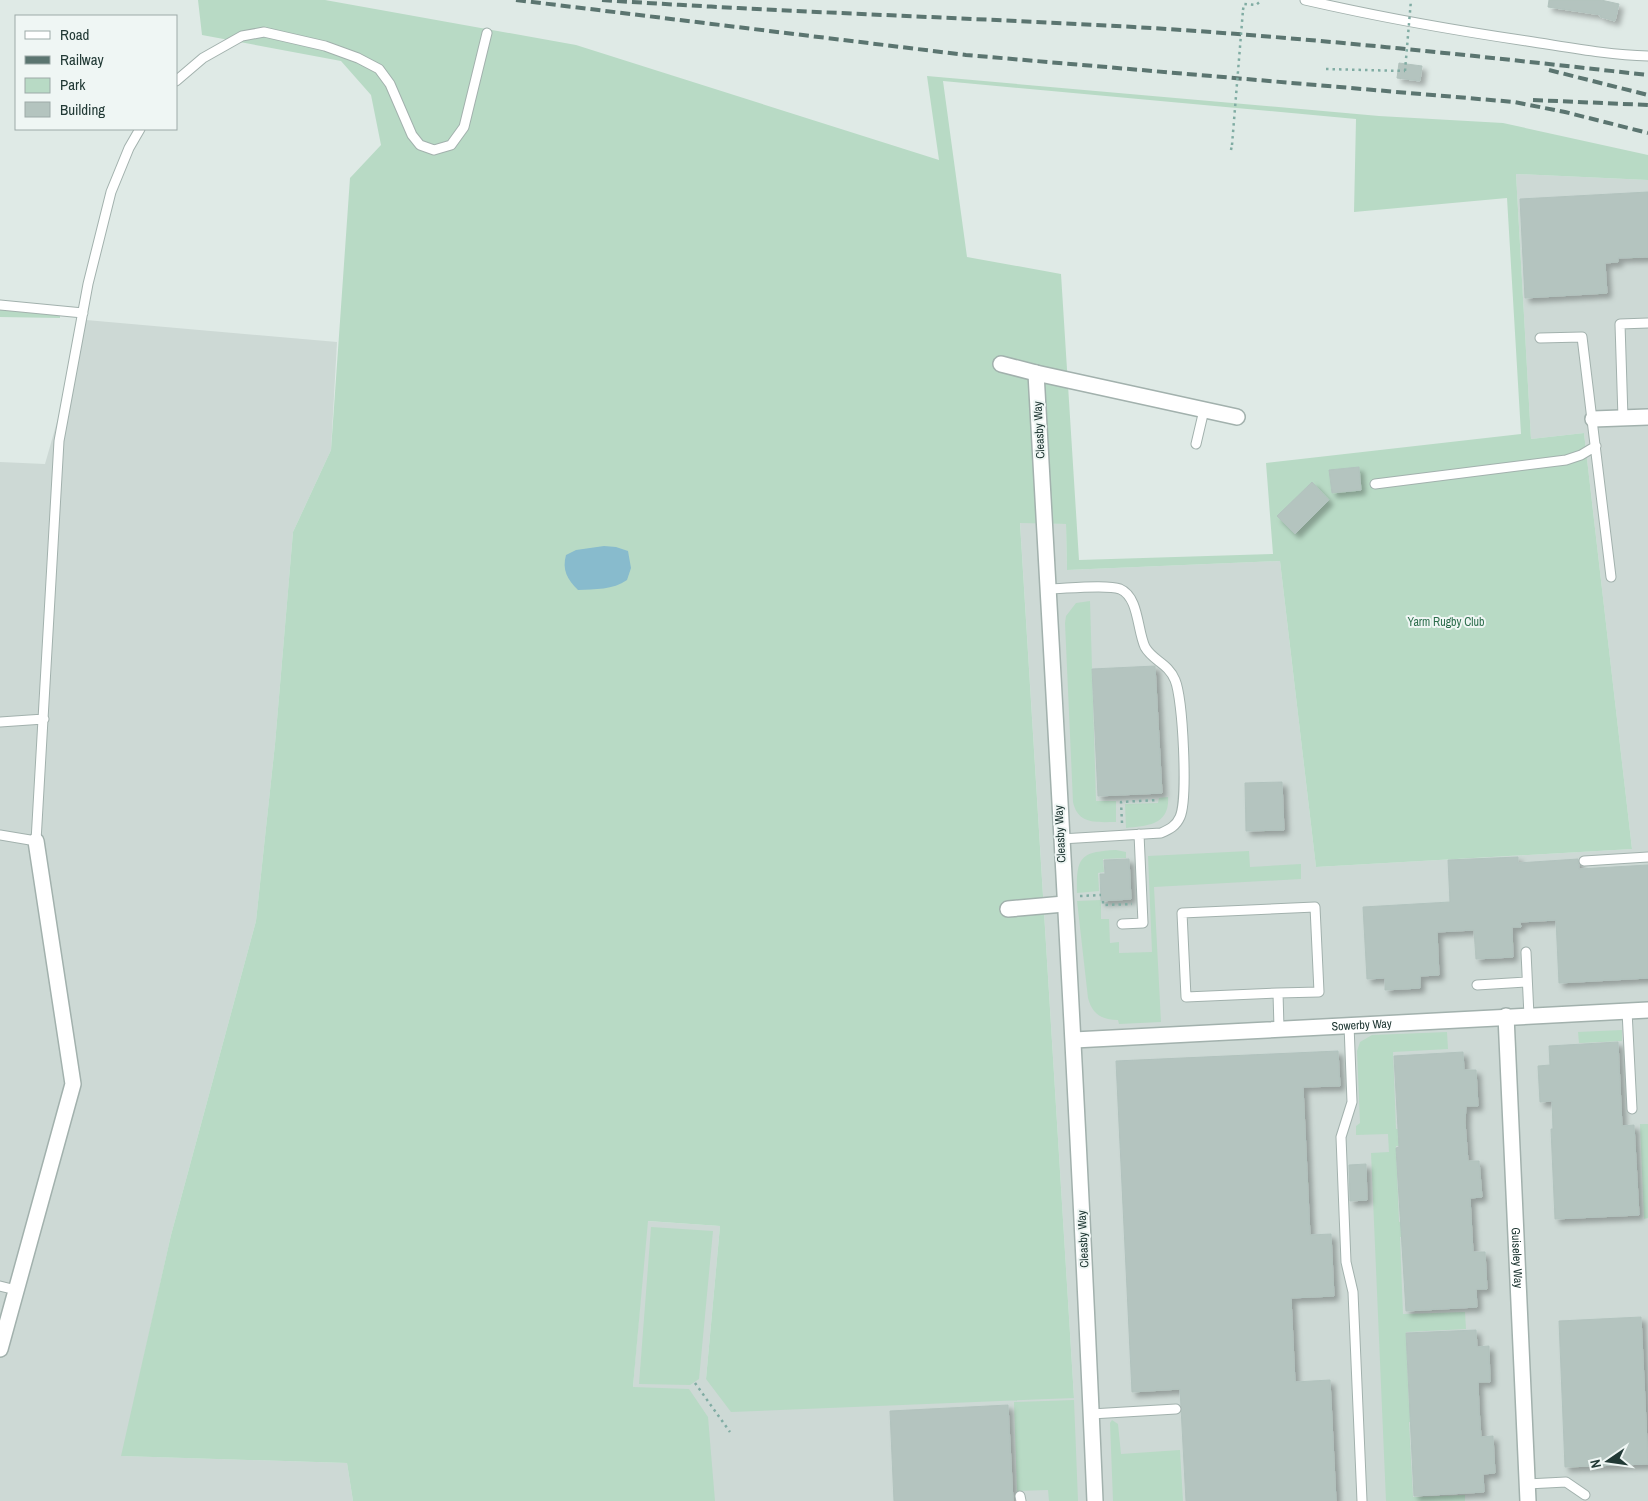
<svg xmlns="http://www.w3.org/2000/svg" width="1648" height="1501" font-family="'Archivo Narrow',sans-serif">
	<defs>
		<filter id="shadow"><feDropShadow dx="4.5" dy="4.5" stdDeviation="2.5" flood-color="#0004"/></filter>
	</defs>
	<rect width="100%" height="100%" fill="#dfeae6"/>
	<path fill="#cdd9d5" d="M1516,174L1648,180V1501H645L633,1387L647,1221L720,1226L706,1379L1074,1398L1020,522L1066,524L1067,570L1280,561L1316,867L1632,849L1584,433L1531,439Z
		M86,320L337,342L331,450L293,532L275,744L256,921L171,1235L122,1456L347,1463L353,1501H0V462L45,464Z"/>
	<path fill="#b8dac5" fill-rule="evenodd" d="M198,0H325L576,45L939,160L927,76L1379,116L1503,123L1648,155V180L1516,174L1531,439L1584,433L1632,849L1316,867L1280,561L1067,570L1066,524L1020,523L1074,1398L731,1412L706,1379L720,1226L648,1221L633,1387L689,1389L708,1417L715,1501H353L347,1463L121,1456L171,1235L256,921L275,744L293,532L331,450L350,178L381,145L371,95L341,61L202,35ZM943,81L1356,119L1354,212L1507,198L1521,434L1266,463L1273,554L1079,560L1061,274L967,257Z
		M0,307L60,315V318L0,317Z
		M1090,601L1096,801H1116V822C1097,822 1078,825 1073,802L1065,623L1066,616L1076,603Z
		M1168,797C1170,825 1147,826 1126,828L1125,804L1158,803L1159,798Z
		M1116,850L1126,852V858L1103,859L1104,872L1098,873L1099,891L1077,893C1076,856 1081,852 1116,850Z
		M1249,851L1250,867L1301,864V879L1154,887L1161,1022L1119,1024L1118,1020C1102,1020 1092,1014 1088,998L1077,901L1101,900V919H1109L1110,943L1119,942V953L1152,952L1148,856Z
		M1622,1030V1041L1579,1043L1578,1032Z
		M1447,1032L1448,1049L1393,1052L1396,1129L1429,1127L1458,1142L1396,1146L1399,1222L1430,1221L1464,1234L1400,1237L1403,1314L1465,1312L1466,1329L1406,1332L1409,1405L1465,1403L1466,1419L1409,1422L1413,1497L1465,1495V1501H1386L1371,1153L1389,1152L1388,1134L1356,1135V1126L1360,1123L1357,1051L1360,1042L1372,1035Z
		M1640,1124H1648V1218L1644,1219Z
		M651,1227L713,1231L699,1379L690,1385L639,1384Z
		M1074,1400L1078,1501H1049L1048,1490L1017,1491L1014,1402Z
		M1112,1420L1118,1424L1121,1454L1180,1450L1183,1501H1113L1110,1423Z"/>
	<path fill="#88bbcd" d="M604,546L616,547L628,551L631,568L627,580C613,590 595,589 578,590C567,579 562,570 566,555L576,550Z"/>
	<path fill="#b4c4bf" stroke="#b2c3be" filter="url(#shadow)" d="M1549,0H1601L1619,4L1615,21L1600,17L1601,15L1548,7Z
		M1399,63L1422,66L1420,81L1397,78Z
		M1648,192V257L1618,258V262L1605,263L1607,293L1525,298L1520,199Z
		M1359,467L1361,490L1332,493L1329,470Z
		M1312,482L1329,500L1295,534L1277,516Z
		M1155,666L1162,793L1098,796L1092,669Z
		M1282,782L1284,830L1246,831L1245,783Z
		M1518,857V863L1578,859L1579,869L1648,865V978L1559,983L1556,920L1520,922L1521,927H1512L1513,957L1476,959L1474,930L1437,932L1439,975L1420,976V988L1385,990V978L1367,979L1363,907L1450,902L1448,860Z
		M1129,859L1131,899L1101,901L1100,874H1105L1104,860Z
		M1618,1042L1622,1126L1634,1125L1639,1215L1555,1219L1551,1129H1553L1552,1101L1540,1102L1538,1066L1550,1065L1549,1046Z
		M1338,1051L1340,1086L1303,1087L1310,1235L1331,1234L1334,1296L1291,1298L1295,1382L1330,1380L1336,1501H1186L1180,1389L1132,1392L1116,1061Z
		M1463,1052L1464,1070H1476L1478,1106H1466L1465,1122L1468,1161H1479L1482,1197L1470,1198L1473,1252H1485L1487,1289H1476L1477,1307L1406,1311L1396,1148L1399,1147L1394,1056Z
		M1366,1164L1367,1200L1350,1201L1349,1165Z
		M1641,1317L1648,1464L1565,1467L1559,1321Z
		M1476,1330L1477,1347L1489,1346L1490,1382H1478L1479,1408L1481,1437L1493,1436L1495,1473L1483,1474L1484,1492L1414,1496L1406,1333Z
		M1008,1405L1013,1501H894L890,1411Z"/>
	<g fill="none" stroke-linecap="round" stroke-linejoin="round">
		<g stroke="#a2b1ad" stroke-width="11">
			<path id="service" d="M1305,0C1379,17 1452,30 1527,41C1567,47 1607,55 1648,56
				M176,81L203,58L242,36L264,32L325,46L358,58L379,69L390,84L412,135L420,145L434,150L451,145L464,127L487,33
				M0,305L83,313
				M1540,338L1582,337L1611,577
				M1623,418L1620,324L1648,323
				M1196,444L1204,410
				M1375,484L1566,460L1581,455L1596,446
				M1047,589C1063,589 1107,584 1120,589C1139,597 1137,630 1145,647C1153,661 1168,663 1175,680C1183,699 1188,799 1180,817C1176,826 1170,829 1161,833L1061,839
				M0,722L44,719
				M0,835L36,841L59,441L88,284L111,192L129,148L140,129
				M1584,861L1648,857
				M1122,924L1143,923L1139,834
				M1526,952L1529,1016
				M1477,985L1527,982
				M1278,993L1319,992L1315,907L1182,913L1186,997L1278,993L1279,1028
				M1627,1011L1632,1109
				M1349,1025L1352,1102L1341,1137L1346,1262L1353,1292L1362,1501
				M0,1286L16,1290
				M1091,1414L1176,1409
				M1527,1484L1566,1482L1585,1495
				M1020,1496L1021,1501"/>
		</g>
		<g stroke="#a2b1ad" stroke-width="18">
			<g id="minor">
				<path d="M1001,364L1036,373"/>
				<path d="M1593,419L1648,417"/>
				<path d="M1008,909L1064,904"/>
				<path id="s1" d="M1506,1016L1528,1501"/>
				<path id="s2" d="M1074,1040L1648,1010"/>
				<path d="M0,1349L73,1084L36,841"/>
				<path d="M1095,1501C1079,1125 1057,749 1036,373L1237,417"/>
			</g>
		</g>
		<path stroke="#80aca3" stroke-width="2.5" stroke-dasharray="2.5 4" stroke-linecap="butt" d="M1243,10L1244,4L1256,5L1262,0
			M1326,69L1405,71
			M1231,150L1232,145
			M1122,823L1121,802L1157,800
			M1080,896L1101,895
			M1103,901V905L1132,904
			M695,1383L730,1432"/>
		<use href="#service" stroke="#fff" stroke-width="9"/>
		<use href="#minor" stroke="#fff" stroke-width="15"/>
		<path stroke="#5b7570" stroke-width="4" stroke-dasharray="10 5" stroke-linecap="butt" d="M516,0L966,55L1514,102L1565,112L1648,133
			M602,0C779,12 956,17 1134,27C1306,37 1477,56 1648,75
			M1549,70L1648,95
			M1533,100L1648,105"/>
		<path stroke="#80aca3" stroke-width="2.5" stroke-dasharray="2.5 4" stroke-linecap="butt" d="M1405,71L1411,0
			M1232,145L1243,10"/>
	</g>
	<g text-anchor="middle" stroke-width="4" stroke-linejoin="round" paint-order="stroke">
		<g font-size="12" fill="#213935" stroke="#eff6f4">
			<text transform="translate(1039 430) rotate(-93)" y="4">Cleasby Way</text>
			<text transform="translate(1060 834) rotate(-93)" y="4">Cleasby Way</text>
			<text dy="4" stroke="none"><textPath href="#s2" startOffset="288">Sowerby Way</textPath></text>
			<text transform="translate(1083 1239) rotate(-93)" y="4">Cleasby Way</text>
			<text dy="4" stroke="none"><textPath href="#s1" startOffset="242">Guiseley Way</textPath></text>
		</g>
		<g font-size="12" fill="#2d6e4d" stroke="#eff6f4">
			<text x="1446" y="626">Yarm Rugby Club</text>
		</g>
	</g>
	<rect x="15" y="15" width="162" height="115" fill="#eff6f4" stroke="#9daaa8"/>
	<rect x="25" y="31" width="25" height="8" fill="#ffffff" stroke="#9daaa8"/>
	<text x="60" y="40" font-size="15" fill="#213935">Road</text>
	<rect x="25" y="56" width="25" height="8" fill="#5b7570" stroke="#9daaa8"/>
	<text x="60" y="65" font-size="15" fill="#213935">Railway</text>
	<rect x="25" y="78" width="25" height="15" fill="#b8dac5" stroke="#9daaa8"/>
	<text x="60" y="90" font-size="15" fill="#213935">Park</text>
	<rect x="25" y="102" width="25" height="15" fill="#b4c4bf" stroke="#9daaa8"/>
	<text x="60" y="115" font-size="15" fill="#213935">Building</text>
	<g transform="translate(1608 1461) rotate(257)" stroke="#eff6f4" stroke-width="4" paint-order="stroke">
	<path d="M0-4L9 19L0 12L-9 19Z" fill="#213935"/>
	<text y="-8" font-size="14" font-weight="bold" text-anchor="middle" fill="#213935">N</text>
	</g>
</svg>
